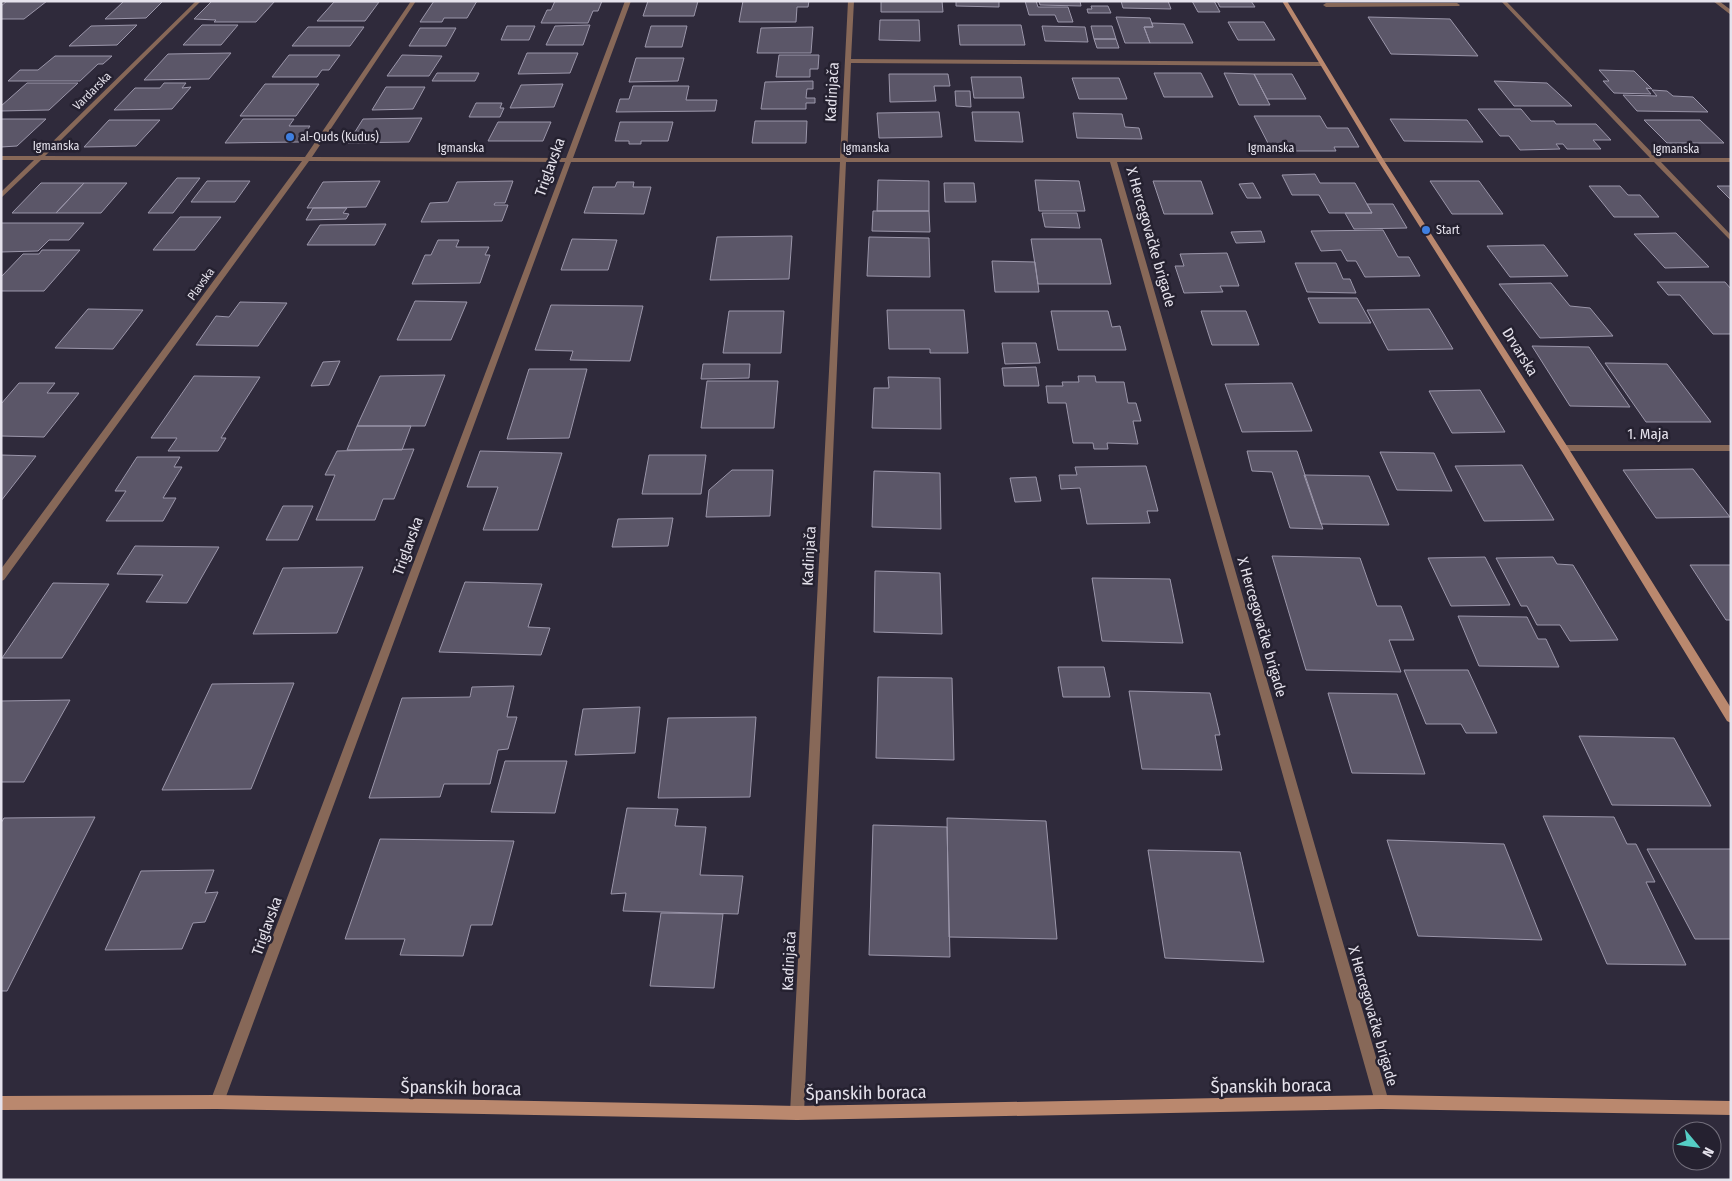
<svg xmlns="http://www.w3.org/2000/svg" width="1732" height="1181" font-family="'Fira Sans Condensed',sans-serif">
	<rect width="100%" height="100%" fill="#2f2a3b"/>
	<path fill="#5b5668" stroke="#9b96aa" d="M7,1H47L24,19H1V6Z
		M124,1H163L146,18L105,19Z
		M212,1H275L256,22H214L216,20L194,19Z
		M434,1H477L467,18H444L442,22H420Z
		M555,1H602L598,11H593L588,23H541L547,10H551Z
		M648,1H698L694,16H643Z
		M743,1H809L808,7H797L796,22H739Z
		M881,1H942L943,12H881Z
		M956,1H999V7L956,6Z
		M1025,1H1036L1038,7H1068L1073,22H1058L1055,15H1029Z
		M1039,1H1080L1081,6L1040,5Z
		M1121,1H1168L1171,9L1123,8Z
		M1192,1H1214L1220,12H1198Z
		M1217,1H1251L1255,7H1220Z
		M334,2H379L365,21H317Z
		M1091,6H1108L1111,13H1088L1087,9H1092Z
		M1116,17L1150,18L1153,27H1144L1150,43H1125Z
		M1368,17L1450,19L1478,56L1391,54Z
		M880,20H919L920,41L879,40Z
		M1228,22H1264L1275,40H1238Z
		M1152,23L1184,24L1193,43H1150L1144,27H1153Z
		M137,25L117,45L69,46L91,26Z
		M202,25H238L221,45H183Z
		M590,25L583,45H546L555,26Z
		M958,25H1021L1025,45H960Z
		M507,26H535L529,40H501Z
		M651,26H687L682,47H645Z
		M1042,26L1085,27L1088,42L1045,41Z
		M1091,26H1112L1116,39H1094Z
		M308,27H364L350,46H292Z
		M813,27L811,53H757L761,28Z
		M420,28H456L446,46H409Z
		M1094,39H1116L1119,48H1097Z
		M231,53L209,79L144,80L168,54Z
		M527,53H578L570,73L518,74Z
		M289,55H340L329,70H322L317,77H272Z
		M402,55L442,56L429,76H387Z
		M779,55H819L818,69H810V77H776Z
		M55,56H112L103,64H98L80,81H8L20,70H38Z
		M636,58H684L678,81L629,82Z
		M1599,70L1634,71L1652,89L1646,88L1651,94L1614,93L1603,81H1609Z
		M437,73H479L475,81H432Z
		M1154,73H1201L1213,97H1164Z
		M1224,73L1254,74L1270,105H1239Z
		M889,74H948L950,86H934L936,101L890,102Z
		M1254,74H1292L1306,99H1267Z
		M971,77H1021L1024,98H974Z
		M1072,78H1119L1127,99H1079Z
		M813,81V89H807L806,98H815V103H806V109H761L765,82Z
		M1494,81L1547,83L1572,106H1514Z
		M27,83H78L49,110L1,111V106Z
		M164,83H186L182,88L191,87L172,109L114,110L135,88H160Z
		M265,84H319L296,116H240Z
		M563,84L554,107L510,108L521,85Z
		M633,86H689L686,100H717L715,111L616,112L620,99H629Z
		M386,87H425L413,109L372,110Z
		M1652,90L1667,91L1673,96L1693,97L1708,112L1637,111L1623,95L1657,96Z
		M955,91H970L971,107L956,106Z
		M476,103H502L500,108H504L500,117H469Z
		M1478,109H1521L1531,121H1554L1556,124H1596L1611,140H1593L1601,149H1567L1563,144H1556L1560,149L1520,150L1509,136H1500Z
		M939,112L942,137L879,138L877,113Z
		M972,112H1019L1023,142L975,141Z
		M1073,113L1122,114L1125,127L1139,128L1142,139L1077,138Z
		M1254,116H1320L1327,128H1348L1359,147H1334L1336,151H1272Z
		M422,118L409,142L348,143L363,119Z
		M1,119H46L17,146L1,147Z
		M243,119H294L289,126H310L299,142L225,143Z
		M1390,119L1467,120L1483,142L1404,141Z
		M109,120H160L136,146L84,147Z
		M1644,120H1700L1724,143H1667Z
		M755,121H807L806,143H752Z
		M498,122H551L543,141H488Z
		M620,122H673L668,141H641V144H629V141H615Z
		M1315,174L1320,183H1355L1372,213H1329L1319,195H1292L1282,175Z
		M177,178H200L173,213H148Z
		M878,180L929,181V211H877Z
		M1035,180L1079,181L1085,211H1039Z
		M207,181H250L235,202H191Z
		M380,181L366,207L307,208L323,182Z
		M513,181L505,203H495L494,205H508L502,221L421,222L430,203L448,202L457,182Z
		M1153,181H1201L1213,214H1164Z
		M1430,181H1479L1503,214H1452Z
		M617,182H634L633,187H651L644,214L584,213L593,187H615Z
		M41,183H84L56,213H12Z
		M84,183H127L101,213H56Z
		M944,183H974L976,202H945Z
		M1253,183L1261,198H1247L1239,184Z
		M1589,186H1620L1628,195H1640L1659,217H1614Z
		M1717,186H1731V200Z
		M1367,204H1393L1407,228L1354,229L1345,213H1372Z
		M313,208H347L343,213L349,214L346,219L306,220Z
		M873,211H929L930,232L872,231Z
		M1042,213H1077L1080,228L1045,227Z
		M180,217H221L195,250H153Z
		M1,223H84L69,240H49L38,251L1,252Z
		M386,224L375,245H307L320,225Z
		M1383,230L1398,257H1409L1420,276L1365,277L1356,261H1347L1341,250L1321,251L1311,231Z
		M1261,231L1265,242L1236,243L1231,232Z
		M1676,233L1709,267L1665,268L1634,234Z
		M792,236L789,279L710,280L717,237Z
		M869,237L929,238L930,277L867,276Z
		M572,239L617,240L608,270H561Z
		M1031,239H1101L1111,284H1038Z
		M438,240H459L456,247H489L485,255H490L480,283L412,284L425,255H431Z
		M1544,245L1568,276L1510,277L1487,246Z
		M42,250H80L44,291H1V277L23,254H39Z
		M1227,253L1239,286H1220L1223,292L1184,293L1175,266H1184L1180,254Z
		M992,261L1035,262L1039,292H995Z
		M1295,263H1336L1343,279H1350L1356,293L1307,292Z
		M1657,282H1725L1731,289V334H1713L1680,295H1668Z
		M1551,283L1570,306L1590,308L1613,336L1540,338L1499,284Z
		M1308,298H1357L1371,323H1319Z
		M415,301L467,302L451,340H397Z
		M240,302L287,303L258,346L196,345L216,316L229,317Z
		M551,305L643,306L630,361L570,360L573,351L535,350Z
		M88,309L143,310L113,349L55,348Z
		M1429,309L1453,349L1388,350L1367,310Z
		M887,310H964L968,353H930V349H889Z
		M729,311H784L781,353H723Z
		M1051,311H1108L1112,327L1120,326L1126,350H1058Z
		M1201,311H1246L1259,345H1212Z
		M1002,343H1036L1040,363L1005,364Z
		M1532,346L1589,347L1630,407L1570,406Z
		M340,361L329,385L311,386L323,362Z
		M1605,363L1667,364L1711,422H1646Z
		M703,364H750L749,378L701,379Z
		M1036,367L1039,386H1004L1002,368Z
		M529,369H587L569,438L507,439Z
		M445,375L425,426H357L380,376Z
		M194,376L260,377L221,438H226L218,451H168L177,438H151Z
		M1078,376H1095L1096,382H1124L1128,403H1136L1141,421H1133L1138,444L1107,443L1108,449H1094L1093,443H1073L1066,403H1048L1046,386H1063L1062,382H1079Z
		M888,377L940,378L941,429L872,428L874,388H889Z
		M707,381H778L774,428H701Z
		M19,383H55L47,393H79L44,437L1,436V404Z
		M1292,383L1312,431L1242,432L1225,384Z
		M1480,390L1505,432L1452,433L1429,391Z
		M357,426H411L402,450H347Z
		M414,449L394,499H383L375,520H316L335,475H325L337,451Z
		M480,451L562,453L538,530H483L498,487H467Z
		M1247,451H1297L1323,529L1290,528L1272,472L1252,471Z
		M1380,452L1434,453L1452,491L1397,490Z
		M1,455L36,456L1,501Z
		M649,455H706L701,494H642Z
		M137,457H180L174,467H182L163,498H176L163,521H106L126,491H115Z
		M1522,465L1554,520L1484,521L1455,466Z
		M1146,466L1158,511H1147L1150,523L1087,524L1080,488L1061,489L1059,475H1077L1075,467Z
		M1693,469L1730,517L1656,518L1623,470Z
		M732,470H773L770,516L706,517L709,490Z
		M874,471L940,473L941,529L872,527Z
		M1304,475L1369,476L1389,525L1321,524Z
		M1036,477L1041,501L1015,502L1010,478Z
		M283,506H313L298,540H266Z
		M673,518L668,546L612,547L618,519Z
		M135,546L219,547L187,603L146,602L163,575L117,574Z
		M1272,556L1360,558L1377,606H1401L1414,640H1389L1401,672L1306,670Z
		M1485,557L1510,605L1451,606L1428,558Z
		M1553,557L1557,564L1573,565L1618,640L1570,641L1560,625H1537L1527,606H1521L1496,558Z
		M1690,565H1731V620H1726Z
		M363,567L337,633L253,634L283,568Z
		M875,571L940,573L942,634L874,632Z
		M1092,578L1170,579L1183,643L1102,641Z
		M465,582L542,584L528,627L550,628L541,655L439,652Z
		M53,583L109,584L62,658H2Z
		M1458,616L1527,617L1538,639H1546L1559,667L1479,666Z
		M1058,667H1104L1110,697H1063Z
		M1404,670H1468L1497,733H1466L1461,724H1426Z
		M878,677L952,678L954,760L876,758Z
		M294,683L251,789L162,790L212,684Z
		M514,686L507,717H517L508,749L498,750L490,784H444L440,797L369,798L402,698L470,697L472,687Z
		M1129,691L1210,693L1220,735H1215L1222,770L1142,769Z
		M1328,693L1397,694L1425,774L1352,773Z
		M70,700L24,782H1V701Z
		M640,707L635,753L575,755L583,709Z
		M756,717L750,797L658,798L668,718Z
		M1579,736L1674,738L1711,806L1612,805Z
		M505,761H567L555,813L491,812Z
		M627,808L678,809L675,826L706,827L700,875L743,876L738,914L623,911L626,893L611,894Z
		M1543,816L1614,817L1627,844H1636L1655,882H1646L1686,965L1607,964Z
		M95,817L7,991H1V823L4,818Z
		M947,818L1046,821L1057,939L949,937Z
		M873,825L947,827L950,957L869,955Z
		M380,839L514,841L492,925H471L463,956L400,955L405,939H345Z
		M1387,840L1504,844L1542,940L1418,936Z
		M1647,849H1731V939H1695Z
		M1148,850L1240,852L1264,962L1165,958Z
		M214,870L205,893L218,892L205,922L193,923L182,949L105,950L141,871Z
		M661,913L723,914L714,988L650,986Z"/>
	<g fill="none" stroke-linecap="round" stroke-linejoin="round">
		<path fill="#876858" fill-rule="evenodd" d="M1457,3L1460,5L1459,6L1326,7L1323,5L1326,3Z"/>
		<path fill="#876858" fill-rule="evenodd" d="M196,1H201L45,156L305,157L411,1H416L312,157L566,158L625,1H631L573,158H840L848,1H854L851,59L1322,62L1325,64L1322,66L851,63L847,158H1650L1501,1H1506L1657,158H1731V162H1661L1731,235V241L1654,162H1117L1389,1102L1387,1107L1382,1109L1377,1107L1375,1102L1110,162H846L804,1113L802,1118L797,1120L792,1118L790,1113L840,162H571L224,1102L222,1107L217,1109L212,1107L210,1102L565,162L309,161L4,580L1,581V569L302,161L41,160L1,198V192L34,160H1V156H38Z
			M1713,1H1719L1731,10V15Z
			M1564,445H1731V451H1564L1560,448Z"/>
		<path fill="#ba886e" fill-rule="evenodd" d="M1282,1H1287L1383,159L1567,446L1731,708V723L1727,721L1561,450L1377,159Z
			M217,1095L797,1106L1382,1095L1731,1101V1115L1382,1109L797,1120L217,1109L1,1110V1096Z"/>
	</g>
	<g fill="#3f7fe0" stroke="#252130" stroke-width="2">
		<circle cx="290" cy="137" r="5"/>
		<circle cx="1426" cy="230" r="5"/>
	</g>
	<g text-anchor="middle" stroke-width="5" stroke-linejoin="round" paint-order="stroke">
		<g font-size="12" fill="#e5e2ec" stroke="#252130">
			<text transform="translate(92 91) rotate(-45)" y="4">Vardarska</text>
			<text x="56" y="150">Igmanska</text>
			<text x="461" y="152">Igmanska</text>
			<text x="866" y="152">Igmanska</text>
			<text x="1271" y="152">Igmanska</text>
			<text x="1676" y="153">Igmanska</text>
			<text transform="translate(201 284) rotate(-54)" y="4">Plavska</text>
		</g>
		<g font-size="12" fill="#e5e2ec" stroke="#252130" text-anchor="start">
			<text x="300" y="141">al-Quds (Kudus)</text>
			<text x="1436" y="234">Start</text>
		</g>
		<g font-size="15" fill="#e5e2ec" stroke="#252130">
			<text transform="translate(832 92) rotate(-87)" y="5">Kadinjača</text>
			<text transform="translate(550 167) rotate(-70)" y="5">Triglavska</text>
			<text transform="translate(1151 237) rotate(74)" y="5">X Hercegovačke brigade</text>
			<text transform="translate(1520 352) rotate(58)" y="5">Drvarska</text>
			<text x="1648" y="439">1. Maja</text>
			<text transform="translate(408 546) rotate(-70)" y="5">Triglavska</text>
			<text transform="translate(809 556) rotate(-87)" y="5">Kadinjača</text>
			<text transform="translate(1262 627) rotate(74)" y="5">X Hercegovačke brigade</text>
			<text transform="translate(267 926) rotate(-70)" y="5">Triglavska</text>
			<text transform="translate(789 961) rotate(-87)" y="5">Kadinjača</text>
			<text transform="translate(1373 1016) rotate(74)" y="5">X Hercegovačke brigade</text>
		</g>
		<g font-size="18" fill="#e5e2ec" stroke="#252130">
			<text transform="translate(1271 1086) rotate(-1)" y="6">Španskih boraca</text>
			<text transform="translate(461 1088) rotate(1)" y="6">Španskih boraca</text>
			<text transform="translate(866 1093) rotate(-1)" y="6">Španskih boraca</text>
		</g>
	</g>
	<rect width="1732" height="1181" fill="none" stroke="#e5e2ec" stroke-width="5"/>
	<g transform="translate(1697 1146) rotate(119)"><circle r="24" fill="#252130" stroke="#726e7b"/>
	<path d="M0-4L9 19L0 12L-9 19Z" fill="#55cec5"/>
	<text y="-8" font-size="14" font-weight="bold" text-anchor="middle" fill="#e5e2ec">N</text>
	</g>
</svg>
